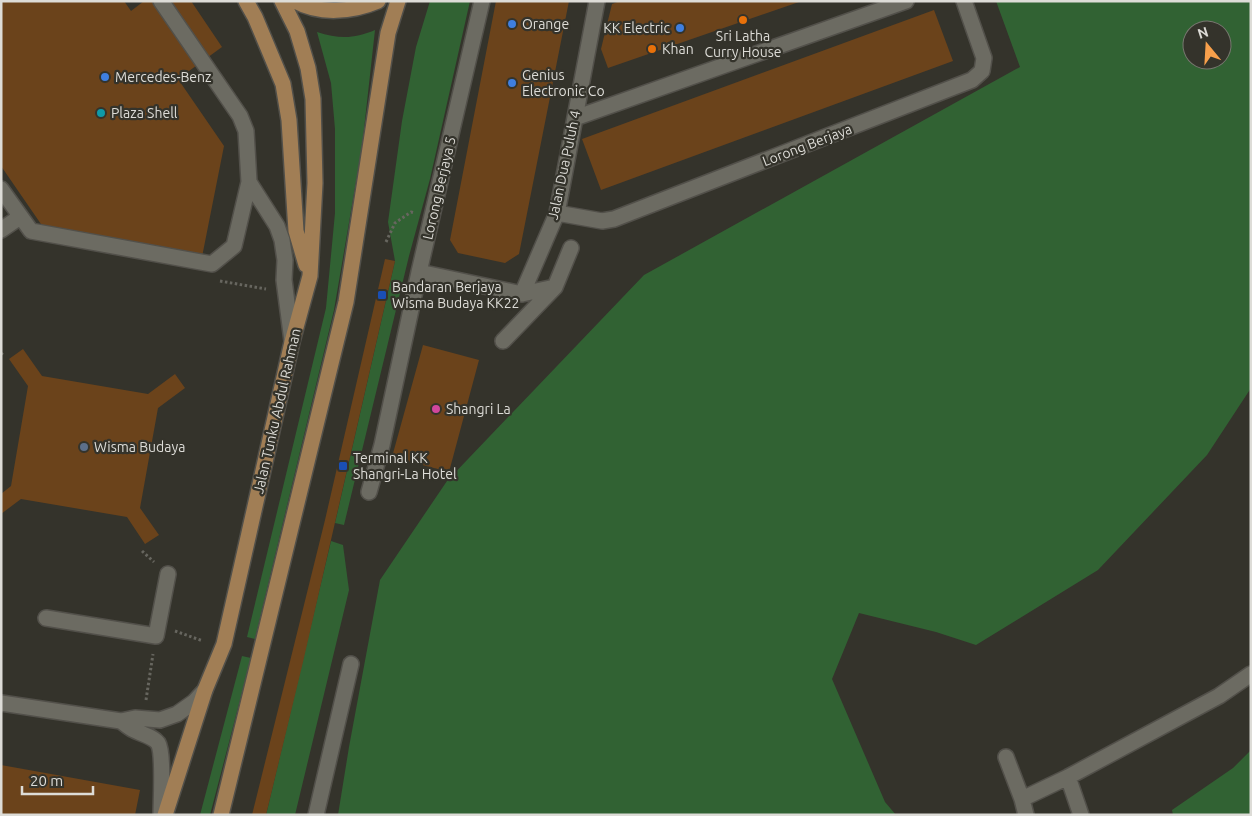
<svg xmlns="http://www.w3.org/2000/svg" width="1252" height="816" font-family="Ubuntu,sans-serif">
	<rect width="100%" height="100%" fill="#34332b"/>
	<path fill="#316233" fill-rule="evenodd" d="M430,1H470L430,179L409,256L344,525L335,523L395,261L388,222L402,121L416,47Z
		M996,1H1251V388L1207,455L1098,570L976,645L936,632L859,613L832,679L885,802L896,815H338L349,747L380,580L447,481L644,275L1020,67ZM1192,30H1222V60H1192Z
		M375,30L362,147L334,310L255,639L247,637L326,308L335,213V129L331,83L317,32C339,39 354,39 375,30Z
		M331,541L343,545L349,590L295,815H266Z
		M242,656L251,658L210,815H200Z
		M1251,750V815H1173L1172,810L1233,768Z"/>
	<path fill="#6b431b" d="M1,1H124L131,11L144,1H191L222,47L178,79L224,146L202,257L43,227L1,166Z
		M496,1H569L519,254L505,263L458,253L450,240Z
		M620,1H799V2L608,68L601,49L612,4Z
		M934,10L953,61L601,190L582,139Z
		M385,259L395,261L303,662L266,815H252L325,520Z
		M423,345L479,360L449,472L392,457Z
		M23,349L42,376L148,394L175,374L185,388L158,408L140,508L159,535L145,544L127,517L21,499L1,514V494L11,486L28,386L9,359Z
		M1,765L140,790L135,815H1Z"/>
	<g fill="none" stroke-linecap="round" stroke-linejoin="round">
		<g stroke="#52504a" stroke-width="18">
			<path id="minor" d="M482,1L419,272L522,294L555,287L571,248
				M575,118L906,1
				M249,182L277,226L282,240L285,260L284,280L292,341
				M1,189L31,231L212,264L234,246L249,182L246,131L240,116L161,1
				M557,213L602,221L614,219L972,80L982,71L984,58L964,1
				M1,230L20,217
				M522,294L557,213L597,1
				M503,341L555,287
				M369,492L382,445L419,272
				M46,618L156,636L168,574
				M1,703L121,721L135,718L160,720L177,714L194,702L205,690
				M121,721C125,724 129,728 134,730C141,734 153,736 158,743C164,753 161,801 161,815
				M1006,757L1022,799
				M1068,777L1081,815
				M316,815L351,664
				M1026,815L1022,799L1068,777L1219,696L1251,674"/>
		</g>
		<g stroke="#52504a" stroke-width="18">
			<path id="major" d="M246,1L255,17L283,84L289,120L296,231L306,265
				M295,1C320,15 352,12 378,1
				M165,815L205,690L224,644L292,342L310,276L315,183L313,99L308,68L297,31L282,1
				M221,815L346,302L388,33L398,1"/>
		</g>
		<path stroke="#67665f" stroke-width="3" stroke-dasharray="2.5 2.5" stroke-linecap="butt" d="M386,242L395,223L411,212L415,213
			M220,281L266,289
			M1,353L4,356
			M142,551L154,562
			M175,631L203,641
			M146,700L153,654"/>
		<use href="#minor" stroke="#6c6b62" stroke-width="15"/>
		<use href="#major" stroke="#a17e55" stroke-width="15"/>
	</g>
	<g fill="#e8710a" stroke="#34332b" stroke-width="2">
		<circle cx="743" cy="20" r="5"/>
		<circle cx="652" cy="49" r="5"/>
	</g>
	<g fill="#3f7fe0" stroke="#34332b" stroke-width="2">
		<circle cx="512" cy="24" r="5"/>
		<circle cx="680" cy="28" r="5"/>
		<circle cx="105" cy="77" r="5"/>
		<circle cx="512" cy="83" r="5"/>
	</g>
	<circle fill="#0f9aa8" stroke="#34332b" stroke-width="2" cx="101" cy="113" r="5"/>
	<g fill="#1a4fb4" stroke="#34332b" stroke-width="2">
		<rect x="377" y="290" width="10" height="10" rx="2.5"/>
		<rect x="338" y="461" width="10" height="10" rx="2.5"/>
	</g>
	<circle fill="#d1479c" stroke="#34332b" stroke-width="2" cx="436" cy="409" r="5"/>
	<circle fill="#5c6f8a" stroke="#34332b" stroke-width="2" cx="84" cy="447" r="5"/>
	<g text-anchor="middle" stroke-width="4.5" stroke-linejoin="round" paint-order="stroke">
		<g font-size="14" fill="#dddcd7" stroke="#34332b" text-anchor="start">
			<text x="522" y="29">Orange</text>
			<text x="670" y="33" text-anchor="end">KK Electric</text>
			<text x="743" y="41" text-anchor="middle">Sri Latha<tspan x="743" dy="16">Curry House</tspan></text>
			<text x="662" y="54">Khan</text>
			<text x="522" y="80">Genius<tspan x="522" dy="16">Electronic Co</tspan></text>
			<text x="115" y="82">Mercedes-Benz</text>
			<text x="111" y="118">Plaza Shell</text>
			<text x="392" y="292">Bandaran Berjaya<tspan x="392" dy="16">Wisma Budaya KK22</tspan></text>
			<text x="446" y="414">Shangri La</text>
			<text x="94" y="452">Wisma Budaya</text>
			<text x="353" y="463">Terminal KK<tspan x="353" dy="16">Shangri-La Hotel</tspan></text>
		</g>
		<g font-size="14" fill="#dddcd7" stroke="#34332b">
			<text transform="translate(807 145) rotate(-21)" y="5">Lorong Berjaya</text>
			<text transform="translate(564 165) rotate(-78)" y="5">Jalan Dua Puluh 4</text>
			<text transform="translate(439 188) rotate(-77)" y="5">Lorong Berjaya 5</text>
			<text transform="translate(277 411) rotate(-77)" y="5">Jalan Tunku Abdul Rahman</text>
		</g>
	</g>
	<rect width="1252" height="816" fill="none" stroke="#dddcd7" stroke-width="5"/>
	<g transform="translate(1207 45) rotate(342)"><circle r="24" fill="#34332b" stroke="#787770"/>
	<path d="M0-4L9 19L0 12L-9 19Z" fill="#f8a04b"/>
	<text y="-8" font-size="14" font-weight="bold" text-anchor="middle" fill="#dddcd7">N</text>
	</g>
	<path d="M22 786v8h71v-8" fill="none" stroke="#dddcd7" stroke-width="2.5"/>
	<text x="30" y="786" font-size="15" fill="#dddcd7" stroke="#34332b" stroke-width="4" paint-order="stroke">20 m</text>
</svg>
